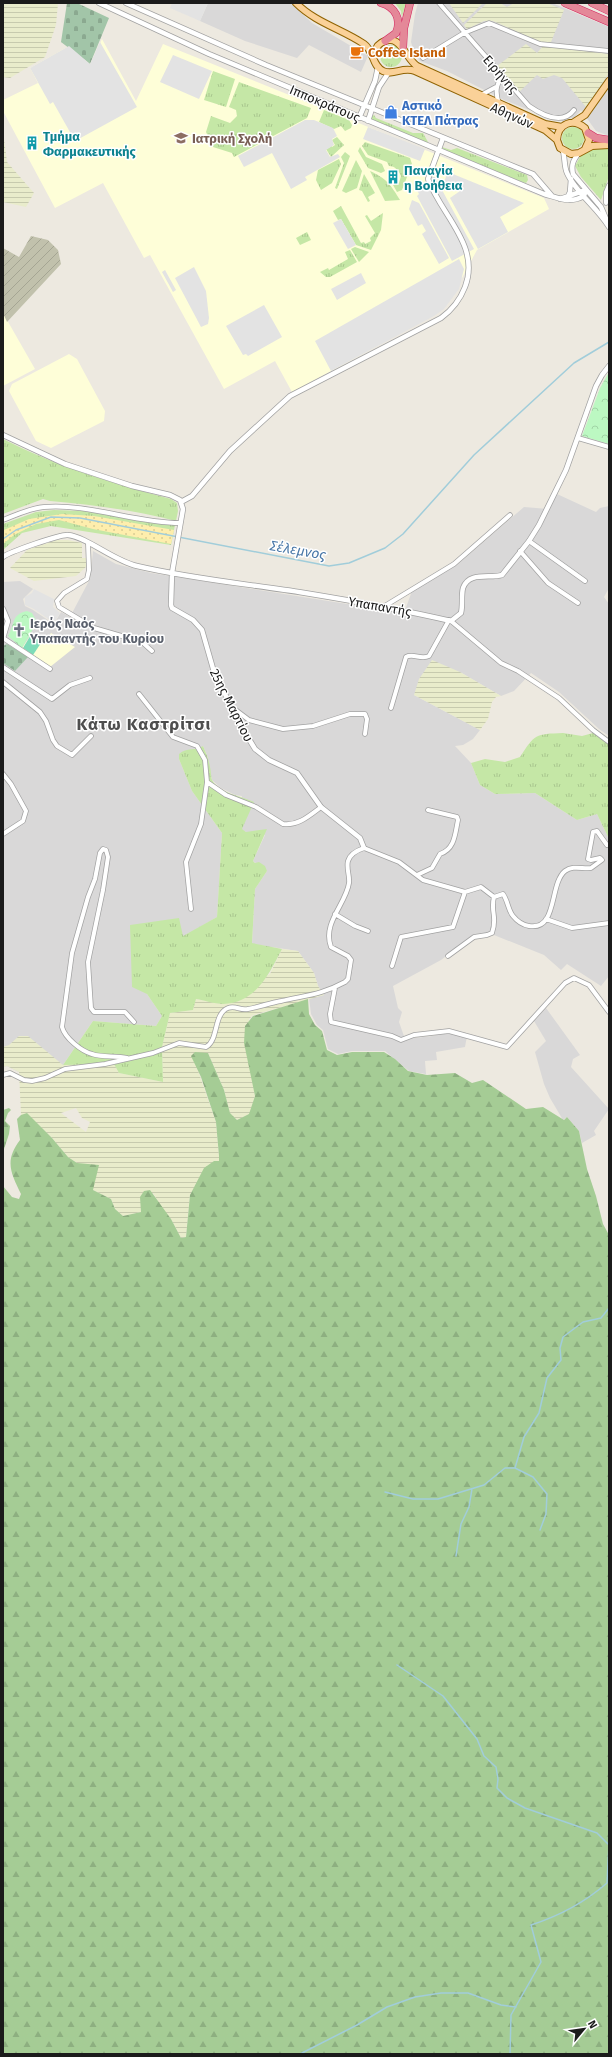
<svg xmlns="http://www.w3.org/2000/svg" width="612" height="2057" font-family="'Fira Sans',sans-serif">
	<defs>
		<pattern id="construction-furrows" width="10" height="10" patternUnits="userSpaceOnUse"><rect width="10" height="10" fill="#c1c1ac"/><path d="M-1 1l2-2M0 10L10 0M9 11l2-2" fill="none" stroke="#a5a593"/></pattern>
		<pattern id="farmland-rules" width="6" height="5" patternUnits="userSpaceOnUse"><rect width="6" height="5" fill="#e9eccb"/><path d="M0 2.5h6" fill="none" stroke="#c7caae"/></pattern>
		<pattern id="grass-tufts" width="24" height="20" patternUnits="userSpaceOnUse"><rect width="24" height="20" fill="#c5e7a6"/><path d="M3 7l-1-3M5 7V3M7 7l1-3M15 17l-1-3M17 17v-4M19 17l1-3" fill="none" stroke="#a9c68e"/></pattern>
		<pattern id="forest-firs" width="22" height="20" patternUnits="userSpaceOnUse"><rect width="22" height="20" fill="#a5cc95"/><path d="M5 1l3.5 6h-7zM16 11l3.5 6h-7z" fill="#8daf80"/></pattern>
		<pattern id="sand-dots" width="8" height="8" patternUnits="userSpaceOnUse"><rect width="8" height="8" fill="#feeead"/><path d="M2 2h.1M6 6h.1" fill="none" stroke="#d9cc94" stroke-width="1.8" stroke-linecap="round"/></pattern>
		<pattern id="cemetery-stones" width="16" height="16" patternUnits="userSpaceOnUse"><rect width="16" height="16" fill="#a2c5a8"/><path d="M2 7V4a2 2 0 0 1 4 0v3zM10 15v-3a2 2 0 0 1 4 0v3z" fill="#8ba990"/></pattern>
		<pattern id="park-crowns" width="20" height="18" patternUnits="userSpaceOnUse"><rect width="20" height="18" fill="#bcf8c2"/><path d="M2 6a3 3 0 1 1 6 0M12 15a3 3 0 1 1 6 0" fill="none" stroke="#a1d4a6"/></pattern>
	</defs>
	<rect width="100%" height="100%" fill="#ede9e0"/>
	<path fill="#d9d8d8" d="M208,3H291L312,23L368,56L361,72L309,45L297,58L245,41L200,21Z
		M418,3H552L609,27V136L596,131L581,110L574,118L554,120L504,100L447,71L420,61L415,56L411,42L415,14Z
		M557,494L596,512L600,508L609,506V588L604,597L609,604V736L599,729L559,692L531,673L514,691L501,696L460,672L414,695L480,730L473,739L463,745L455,746L471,763L480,785L495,794L535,793L577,820L597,814L609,839V976L601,986L567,964L561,970L544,955L489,933L475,934L441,960L393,986L398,1008L402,1012L399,1022L405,1039L433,1036L447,1032L467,1036L465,1047L436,1052L437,1060L425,1061L426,1074L409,1071L385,1051H352L338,1054L328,1049L323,1030L317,1025L311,1014L309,998L323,995L318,986L314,973L298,951L252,944L255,889L267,871L253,861L265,835L246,832L241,829L242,796L235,795L221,788L212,780L207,755L203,746L179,759L192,791L222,833L217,917L183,937L147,994L162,1016L156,1026L93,1021L63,1065L28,1077L7,1066L3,1067V582L20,581L33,589L23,599L25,606L33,610L54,624L61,612L70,617L90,579L93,551L116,564L151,573L404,613L412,591L458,564L524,507L548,509Z
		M546,1008L580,1055L573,1059L571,1067L609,1109L594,1131L596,1135L582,1143L579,1131L567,1117L563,1120L550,1098L544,1084L535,1052L546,1041L534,1021Z"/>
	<path fill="#fefed8" d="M102,39L136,101L163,44L544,198L549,209L477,250L462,278L373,328L381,344L292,392L275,361L224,389L150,255L144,258L103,183L55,208L3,111V100L38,83L30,68L69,46L90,64Z
		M3,313L35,369L3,386Z
		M69,354L77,359L105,411L104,421L51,448L36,441L9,391L12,384Z
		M32,633L46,640L51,633L75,647L50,667L22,648Z"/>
	<path fill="url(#construction-furrows)" d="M31,236L48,240L58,250L61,264L7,322L3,313V248L19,257Z"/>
	<path fill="url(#farmland-rules)" fill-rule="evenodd" d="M3,3H58L56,25L45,57L10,78L3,77Z
		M449,3H483L463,23Z
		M487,3H500L507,7L514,3H547L564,10L551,42H540L493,21H484L467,29L464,25Z
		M526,44L537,53L543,46L609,54V73L586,107L562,78L554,75L543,79L537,75L519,92L497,66Z
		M3,131L7,162L34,193L26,207L3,202Z
		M56,540H68L82,543V558H87V566L76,576L34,581L10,568L27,550Z
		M432,660L460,672L501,696L496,697L492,702L488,719L480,730L414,695L419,679Z
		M282,949L298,951L314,973L318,986L324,995L253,1015L249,1019L252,1077L255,1096L250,1114L237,1120L230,1114L224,1090L208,1053L195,1062L216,1122L219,1156V1161H214L200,1177L190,1195L186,1237L181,1238L171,1219L163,1210L153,1193L141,1212L123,1216L115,1209L111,1199L93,1190L77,1163L68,1157L52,1138L27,1114L21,1115L19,1072L7,1066L3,1067V1047L9,1045L19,1036H28L63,1065L114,1064L119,1073L163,1082L162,1047L170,1013L193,1010L196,999L221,1004L270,974ZM76,1108L82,1118L90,1122L86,1132L61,1113Z"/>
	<path fill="url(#grass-tufts)" d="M395,3H406L402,17L401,11Z
		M380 56a11 11 0 1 1 22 0a11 11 0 1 1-22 0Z
		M213,71L235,79L226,107L204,100Z
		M239,82L311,108L307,118L234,157L232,153L213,147L206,132L211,116L230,123L237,116L236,110L229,107Z
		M324,110L349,120L352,125L351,128L345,131L341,126L334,129L319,122Z
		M374,115L376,118L413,133H423L428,142L426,143L371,119L372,116Z
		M562 138a11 11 0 1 1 22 0a11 11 0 1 1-22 0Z
		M321,127L332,147L335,145L332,140L337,137L344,145L331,157L326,149L330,147Z
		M365,142L410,158L412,164L402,190L397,192L393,185L399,183L401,176C399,171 395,166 389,166L387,162L368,155L362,146Z
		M360,147L366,157L382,164L385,171L381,173L368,168L358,151Z
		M442,147L451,150L457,148L527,175L528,180L526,183L522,182L444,150Z
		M593,147L609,149V176L601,200L581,177L575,166L581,155Z
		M345,152L350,156L337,189L335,188L344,163L341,157Z
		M339,159L341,164L332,183L321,190L316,180L318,170Z
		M356,160L362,171L357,188L346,193L342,191Z
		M370,171C386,178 391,185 400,200L385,201Z
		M364,174L375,193L368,197L370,201L368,202L362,191L359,190Z
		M341,206L361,243L364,242L365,244L371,241L370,238L375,233L365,216L367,215L371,221L383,213L381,230L371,250L356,245L341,219L338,220L333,211Z
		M307,232L311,240L300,245L296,238Z
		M355,247L369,252L359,262L351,249Z
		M350,250L357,262L330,277H326L320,272L328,268L329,270L348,259L345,252Z
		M3,439C56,466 114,484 171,499L177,503L178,511L176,521C134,510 93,505 50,501L43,499L3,514Z
		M54,510L84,511L175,525L171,545L51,526L22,533L3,550V524L36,512Z
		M563,733L582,736L593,733L609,744V839L597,814L577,820L535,793L495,794L480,785L471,763L485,759L505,762L520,757C535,734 535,734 563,733Z
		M203,746C206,753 209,760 210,767C211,771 211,777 212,780C220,794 242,796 254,802L242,829L246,832L267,829L253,861L255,863L259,862L265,866L267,871L255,889L252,943L282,949C269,974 256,1003 223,1004C214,1004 204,1000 196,999L193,1010L170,1013L162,1047L163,1082L119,1073L114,1064L63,1065L93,1021L156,1026L162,1016L147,994L132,987L130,925L179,918L183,936L217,917L222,833L192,791L179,759V754C187,747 195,751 203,746Z"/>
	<path fill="url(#forest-firs)" d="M308,999L309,1014L315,1025L322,1031L327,1050L337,1055L352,1052H384L395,1059L408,1071L427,1075L455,1073L472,1083L483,1080L526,1109L543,1107L564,1120L567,1117L579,1131L587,1169L596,1196L603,1224L609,1235V2054H3V1186L12,1197L19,1199L21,1194C11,1173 4,1161 20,1140L17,1119L21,1115L27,1113L52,1138L68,1157L77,1163L99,1165L93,1190L111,1199L115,1209L123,1216L141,1212L140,1197L144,1191L150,1190L171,1219L181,1238L186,1237L190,1195L204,1168L214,1161H219V1156L216,1122L201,1077L191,1056L195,1052L208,1053L224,1090L230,1113L237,1120L249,1114L255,1096L244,1043L245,1026L253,1016Z
		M9,1108L11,1110L8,1113L5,1121L10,1126L9,1134L3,1152V1110Z"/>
	<path fill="url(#sand-dots)" d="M62,514L94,516L174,530L171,544L93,529L59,520L36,524L14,535L3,544L4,530L29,519Z"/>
	<path fill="url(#cemetery-stones)" d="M67,3H77L109,18L90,64L61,42Z
		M7,644L28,657L15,671L3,663V646Z"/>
	<path fill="url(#park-crowns)" d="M609,372V444L582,436L600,388Z
		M27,611L32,613L37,622L22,648L8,636C15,625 11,614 27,611Z"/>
	<path fill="#7edcb9" d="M32,633L43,640L33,655L23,648Z"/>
	<path fill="#e3e3e3" d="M172,3H208L200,21L170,8Z
		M100,42L137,107L75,141L53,102L50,104L30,68L69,46L90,64Z
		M173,55L212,71L199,99L160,82Z
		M305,120H314L333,128L337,136L332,139L334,145L326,150L330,157L338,154L340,157L305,177L307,180L291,189L272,153L244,167L238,156Z
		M368,127L425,149L420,161L363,139Z
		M448,172L524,203L500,217L508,232L478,249L450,198L460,191L443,184Z
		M430,177H435L474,249L452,261L417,196L419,194L417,190Z
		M412,200L419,203L449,258L439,264L422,234L426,231L422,224L418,226L409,209Z
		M341,219L356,245L348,249L333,223Z
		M459,259L464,269L459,289L444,309L434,316L331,371L315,341Z
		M194,267L206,291L209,318L208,324L201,327L175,278Z
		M165,270L176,290L173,292L162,272Z
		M361,273L366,283L337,300L331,289Z
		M264,305L282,337L248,356L246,354L243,355L226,326Z
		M34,589L54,599L53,607L60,613L54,623L34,609L25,605V597L32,593Z"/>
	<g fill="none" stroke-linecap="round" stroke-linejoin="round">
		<path stroke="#a1cdda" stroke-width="1.5" d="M3,539L16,530L51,517L80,518L329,566L349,563L385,548L403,534L474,455L574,363L609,342
			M515,1468L524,1437L539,1413L547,1378L561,1360L560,1348L563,1337L583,1322L601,1318L609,1308
			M385,1492L413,1499H438L484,1485L505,1468H515L533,1477L547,1494L546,1514L540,1530
			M456,1556L461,1524L469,1507L472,1489
			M397,1665L443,1696L477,1739L484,1756L496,1767L498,1779L497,1788L507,1798L525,1808L597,1833L608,1844
			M300,2054L357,2025L387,2007L415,1997L441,1993H468L501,2005L516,2007
			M510,2054L511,2015L541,1962L531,1925C559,1916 584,1903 607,1883L609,1844"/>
		<g stroke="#a2a2a2" stroke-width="5.5">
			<path id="minor" d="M439,3L529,106C542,115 562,126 574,110
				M423,58L464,33L489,23L540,44L609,51
				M481,95L496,87
				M499,104C495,92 496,86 502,75
				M606,203V192L609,185
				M578,438L609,447
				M3,520C16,515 30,508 44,507C88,503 135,523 180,523
				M529,541L585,581
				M88,543L89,570L87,579L64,593L57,601L59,607L94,628L142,642L152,651
				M520,551L548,583L578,603
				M383,607L454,564L510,515
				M451,621L501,663L518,671L559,698L593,730L609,742
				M3,638L50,669
				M3,667L52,699L70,685L90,678
				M3,682L40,712L46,721L53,740L57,746L72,755L91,736
				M139,694L173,737L197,746L205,760L207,782L226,795L256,807L283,824C298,826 309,816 321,807
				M233,708L249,720L283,729L313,726L350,714H365L367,719L365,734
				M391,708L406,657C413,653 421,660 429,656L449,620
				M3,774L11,784L26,811L23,821L3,834
				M417,875L432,868L440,854C455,849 455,834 458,820L457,817L428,810
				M465,892L481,887L494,897L503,894C508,901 508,910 513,916C517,921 523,925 529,926C558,931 549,884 565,871C573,865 582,869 591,868L602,860L600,858L591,860L588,859L593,832L597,831L607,845
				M191,909L186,862L201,824L207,782
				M335,914L355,926L368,931
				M546,919L572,928L609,923
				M448,956L474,937L487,935L492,933C498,917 490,912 494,897
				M335,988L330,1014L331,1022L392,1036L401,1040L414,1035L449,1031L507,1047L565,983L574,978L589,985L609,1012
				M127,1058C116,1055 103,1058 92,1054C81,1051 65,1038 62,1027L72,953L88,897L95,879L100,853L103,849L106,850L108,857L103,890L88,962L91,1008L94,1012H125L134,1022
				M3,1075L10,1073L24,1080L32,1081L45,1078L65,1069L105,1064L153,1053L179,1043L206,1047C219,1040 213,1014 228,1008C236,1005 240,1011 248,1009C259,1007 270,1003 281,1001C307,995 321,995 345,982L348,979L351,960L348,956L331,947C322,923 346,904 349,883C350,876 346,868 348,861C350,854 358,850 364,848L399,862L423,880L465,892L453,927L401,937L392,966"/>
		</g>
		<g stroke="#a2a2a2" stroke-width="6">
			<path id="tertiary" d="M99,3L209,54L544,194C559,198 570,204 584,196L586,190
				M126,3L266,65L518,168L533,174L552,196
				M359,118L375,81L378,67
				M368,121L379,87L389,72
				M563,151C565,158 564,166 567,173C576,193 597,207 609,227
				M579,153C573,160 571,165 573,174L601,207L607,221
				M568,196L570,192L571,179
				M560,199L583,191
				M3,435L65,464L132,486L170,495L180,500L183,509L172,573L171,605L172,608L193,620L202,630L214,672L241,726L255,749L269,760L297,773L321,807L360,838L364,848
				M181,502L192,496L230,451L290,396L441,318C452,310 460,300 465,287C481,246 441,215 428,179L443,138
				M3,557C9,552 61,534 68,535C87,537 114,561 137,566C192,579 249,584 305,593C354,601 403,610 451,621L461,613C463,605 461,596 463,588C469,571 490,579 502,575L529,541L539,525L566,470L596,386L602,375L609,366
				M3,609L8,621L3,638"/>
		</g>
		<g stroke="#906302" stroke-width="8">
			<path id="primary" d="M296,3C316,23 342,29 364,44C374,51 372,66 383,71C393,76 403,66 415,71L545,130L557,140
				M374,56C375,51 376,46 381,43C400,31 405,58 417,66L545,124L562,127
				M574,122L585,115L609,81
				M585,149L589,140L585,128C573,118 558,123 557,140L560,148L571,154L579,153L592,146L609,145"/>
		</g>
		<g stroke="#d3255f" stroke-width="8">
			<path id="motorway" d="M381,3C395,7 402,19 396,33L385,41
				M565,3L609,22
				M592,3L609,11
				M403,47L404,28L410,3
				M588,133L596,138L609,140"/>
		</g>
		<use href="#minor" stroke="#fff" stroke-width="4"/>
		<use href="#tertiary" stroke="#fff" stroke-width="4.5"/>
		<use href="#primary" stroke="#fad198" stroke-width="6"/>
		<use href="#motorway" stroke="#e48898" stroke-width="7"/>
	</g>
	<defs>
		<g id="cafe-bare" transform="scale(1.08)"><path d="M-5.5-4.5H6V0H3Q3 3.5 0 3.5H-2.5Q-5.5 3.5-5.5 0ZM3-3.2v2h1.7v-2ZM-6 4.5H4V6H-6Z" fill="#e8710a" stroke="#fff" stroke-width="2.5" paint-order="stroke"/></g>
		<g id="shop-bare" transform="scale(1.08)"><path d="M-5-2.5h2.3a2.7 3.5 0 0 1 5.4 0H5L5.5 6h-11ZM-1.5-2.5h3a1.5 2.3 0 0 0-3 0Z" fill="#3f7fe0" stroke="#fff" stroke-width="2.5" paint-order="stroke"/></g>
		<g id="university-bare" transform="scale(1.08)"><path d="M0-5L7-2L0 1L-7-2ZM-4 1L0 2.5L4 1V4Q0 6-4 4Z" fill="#8d6e63" stroke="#fff" stroke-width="2.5" paint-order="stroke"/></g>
		<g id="building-bare" transform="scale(1.08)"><path d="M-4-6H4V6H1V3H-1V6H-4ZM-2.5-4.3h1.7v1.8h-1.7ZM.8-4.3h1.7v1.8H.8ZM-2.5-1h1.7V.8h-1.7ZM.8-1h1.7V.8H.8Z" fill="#0f9aa8" stroke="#fff" stroke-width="2.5" paint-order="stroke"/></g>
		<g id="church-bare" transform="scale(1.08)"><path d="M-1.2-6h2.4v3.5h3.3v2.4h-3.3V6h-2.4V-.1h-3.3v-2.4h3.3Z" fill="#6b7280" stroke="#fff" stroke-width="2.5" paint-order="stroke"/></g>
	</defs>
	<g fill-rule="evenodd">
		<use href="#cafe-bare" x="357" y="52"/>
		<use href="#shop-bare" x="391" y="112"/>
		<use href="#university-bare" x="181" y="138"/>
		<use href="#building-bare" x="32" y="143"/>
		<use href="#building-bare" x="393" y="177"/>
		<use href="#church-bare" x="19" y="630"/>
	</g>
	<g text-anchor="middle" stroke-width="3" stroke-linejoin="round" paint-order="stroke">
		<g font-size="13" font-weight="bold" fill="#c56008" stroke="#fff" text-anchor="start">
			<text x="368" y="57">Coffee Island</text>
		</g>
		<g font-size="13" fill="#1b1b1b" stroke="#fff">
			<text transform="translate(501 74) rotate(49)" y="5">Ειρήνης</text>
			<text transform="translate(325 103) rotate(23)" y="5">Ιπποκράτους</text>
			<text transform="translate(512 115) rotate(24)" y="5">Αθηνών</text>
			<text transform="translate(380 606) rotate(10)" y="5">Υπαπαντής</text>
			<text transform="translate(232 705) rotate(63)" y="5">25ης Μαρτίου</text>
		</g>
		<g font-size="13" font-weight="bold" fill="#366cbe" stroke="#fff" text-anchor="start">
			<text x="402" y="110">Αστικό<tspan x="402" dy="15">ΚΤΕΛ Πάτρας</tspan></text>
		</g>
		<g font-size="13" font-weight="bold" fill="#0d838f" stroke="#fff" text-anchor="start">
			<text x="43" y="141">Τμήμα<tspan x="43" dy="15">Φαρμακευτικής</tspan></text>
			<text x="404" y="175">Παναγία<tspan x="404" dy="15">η Βοήθεια</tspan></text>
		</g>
		<g font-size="13" font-weight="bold" fill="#785e54" stroke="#fff" text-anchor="start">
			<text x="192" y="143">Ιατρική Σχολή</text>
		</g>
		<g font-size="13" font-weight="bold" fill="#5b616d" stroke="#fff" text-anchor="start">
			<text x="30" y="628">Ιερός Ναός<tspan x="30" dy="15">Υπαπαντής του Κυρίου</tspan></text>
		</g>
		<g font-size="14" font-style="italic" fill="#4a78a8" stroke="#fff">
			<text transform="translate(298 550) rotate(10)" y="5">Σέλεμνος</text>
		</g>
		<g font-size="17" font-weight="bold" letter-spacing="1" fill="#4e4e4e" stroke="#fff">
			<text x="144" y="730">Κάτω Καστρίτσι</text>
		</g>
	</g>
	<rect width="612" height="2057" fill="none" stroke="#1b1b1b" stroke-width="8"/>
	<g transform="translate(584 2029) rotate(61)" stroke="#ffffff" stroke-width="3" paint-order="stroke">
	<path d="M0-3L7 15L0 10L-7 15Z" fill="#1b1b1b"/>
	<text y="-6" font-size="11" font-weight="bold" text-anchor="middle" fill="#1b1b1b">N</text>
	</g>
</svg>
